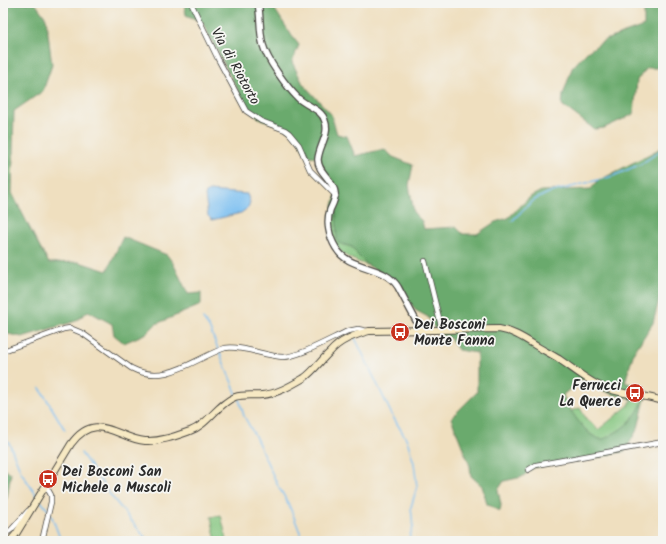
<svg xmlns="http://www.w3.org/2000/svg" width="666" height="544" font-family="Kalam,sans-serif">
	<rect width="100%" height="100%" fill="#f6f6f2"/>
	<filter id="ink" filterUnits="userSpaceOnUse"><feTurbulence type="fractalNoise" baseFrequency=".025" numOctaves="2"/><feDisplacementMap in="SourceGraphic" scale="8" xChannelSelector="R" yChannelSelector="G"/><feConvolveMatrix kernelMatrix="1 2 1 2 8 2 1 2 1" color-interpolation-filters="sRGB"/></filter>
	<filter id="wash" filterUnits="userSpaceOnUse"><feTurbulence type="fractalNoise" baseFrequency=".012" numOctaves="4" result="noise"/><feDisplacementMap in="SourceGraphic" scale="16" xChannelSelector="R" yChannelSelector="G"/><feGaussianBlur stdDeviation="0.9" result="paint"/><feColorMatrix in="noise" values="0 0 0 0 0 0 0 0 0 0 0 0 0 0 0 0 0 1.4 0 .05"/><feComposite in="paint" operator="in"/></filter>
	<g filter="url(#wash)">
		<rect width="100%" height="100%" fill="#efdfbf"/>
		<path fill="#83c57e" stroke="#577854" d="M332,210H335L337,215V240L341,244L352,247L359,257L369,266C359,262 349,259 341,252C331,243 329,222 332,210Z
			M632,399L644,400C637,417 626,427 610,436C607,438 603,440 599,439C589,436 576,419 570,411L580,408L587,420L591,422L598,430L629,405Z
			M221,515L227,541H216L211,517Z"/>
		<path fill="#6aaa6d" stroke="#4a6a4c" fill-rule="evenodd" d="M3,3H35L46,18L52,65L43,91L14,111L12,193L40,248L49,263L79,262L107,271L123,237L167,255L173,263L188,294L201,293V305L156,324L147,333L124,343L114,335L112,324L88,311L76,321L22,337L3,333Z
			M184,3H267L272,5L292,36L299,45L292,62L303,84L331,114L337,134L347,136L355,156L384,149L393,157L413,165L409,185L414,213L422,221L424,229L456,227L463,234H477L495,222L508,218L530,197L541,191L591,189L598,181L663,147V285L653,323L634,352L625,382L647,391L638,428L625,451L601,457L533,468L522,477L504,481L498,490L501,505L500,511L487,504L482,486L471,476L470,466L451,418L477,392V353L458,350L450,338L438,334L428,317L415,310L395,281L369,266L359,257L352,247L338,243C334,232 339,221 335,210H332L337,190L336,186L321,165L320,157L307,156L299,141L291,131L259,118L247,108L202,22L186,15ZM581,379C605,393 617,397 643,400C637,417 626,427 611,435C608,437 603,440 600,439C587,437 567,407 563,395Z
			M644,3H663V68H647L637,80L634,114L604,128L594,129L562,105L563,95L572,68L587,52L605,40L644,26Z
			M3,468L11,473L7,498L3,503Z"/>
		<path fill="#7cbff1" stroke="#54758e" d="M209,191L247,194L250,202L248,208L241,213L212,220L208,216L205,196L206,193Z"/>
		<g fill="none" stroke-linecap="round" stroke-linejoin="round">
			<path stroke="#7cbff1" stroke-width="1.5" d="M512,221L532,201L548,193L613,176L641,164L663,149
				M203,319L209,327L237,395
				M355,338L393,417L407,440L414,463L417,487L411,507L413,527L408,541
				M40,388L65,430
				M239,399L244,416L255,436L278,486
				M3,432L10,445L21,472L37,496
				M81,453L112,497L148,541
				M279,488C291,504 295,523 304,541
				M39,499L48,510
				M50,513L52,517L61,541"/>
		</g>
	</g>
	<g filter="url(#ink)">
		<g fill="none" stroke-linecap="round" stroke-linejoin="round">
			<g stroke="#484641" stroke-width="6">
				<path id="minor" d="M191,3L218,59L246,111L261,121L285,130L289,133L299,145L310,170L336,196
					M425,261L442,330
					M3,351L64,329L70,328L82,333L131,368C166,386 193,359 225,348C241,345 265,356 283,357C299,357 332,338 348,331L358,329L367,331
					M528,470L536,465L663,442
					M3,535L11,530L28,511
					M42,541L51,502V495L46,486"/>
			</g>
			<g stroke="#484641" stroke-width="8">
				<path id="tertiary" d="M258,3C261,17 259,31 263,45C267,60 287,87 298,98C306,106 322,109 325,121C330,134 319,146 318,159C317,172 334,180 335,193C336,199 332,205 330,210C326,222 329,237 336,248C349,271 384,264 398,287L421,330"/>
			</g>
			<g stroke="#484641" stroke-width="8">
				<path id="secondary" d="M10,541L16,534L71,444C96,409 118,439 145,441C160,442 176,436 190,431C208,425 217,404 235,397C244,394 253,396 262,395C277,394 292,385 304,378C314,371 321,360 330,352C340,340 355,335 369,331L499,329C512,331 522,337 533,344C541,349 551,354 559,359C572,368 584,378 598,385C618,395 642,394 663,401"/>
			</g>
			<use href="#minor" stroke="#fff" stroke-width="4.5"/>
			<use href="#tertiary" stroke="#fff" stroke-width="5.5"/>
			<use href="#secondary" stroke="#f7e9c3" stroke-width="6"/>
		</g>
	</g>
	<defs>
		<g id="bus-disc" transform="scale(1)"><circle r="9.5" fill="#c8321e" stroke="#f6f6f2"/><path d="M-5-6H5V4H4V6H2V4H-2V6H-4V4H-5ZM-3.5-4V0h7V-4ZM-3.5 1.2v1.5H-2V1.2ZM2 1.2v1.5H3.5V1.2Z" fill="#fff"/></g>
	</defs>
	<g fill-rule="evenodd">
		<use href="#bus-disc" x="400" y="332"/>
		<use href="#bus-disc" x="635" y="393"/>
		<use href="#bus-disc" x="48" y="479"/>
	</g>
	<g text-anchor="middle" stroke-width="3.5" stroke-linejoin="round" paint-order="stroke">
		<g font-size="14" fill="#2b2b2b" stroke="#f6f6f2">
			<text transform="translate(236 66) rotate(61)" y="5">Via di Riotorto</text>
		</g>
		<g font-size="14" font-weight="bold" fill="#2b2b2b" stroke="#f6f6f2" text-anchor="start">
			<text x="414" y="329">Dei Bosconi<tspan x="414" dy="16">Monte Fanna</tspan></text>
			<text x="621" y="390" text-anchor="end">Ferrucci<tspan x="621" dy="16">La Querce</tspan></text>
			<text x="62" y="476">Dei Bosconi San<tspan x="62" dy="16">Michele a Muscoli</tspan></text>
		</g>
	</g>
	<rect width="666" height="544" fill="none" stroke="#f6f6f2" stroke-width="16"/>
</svg>
